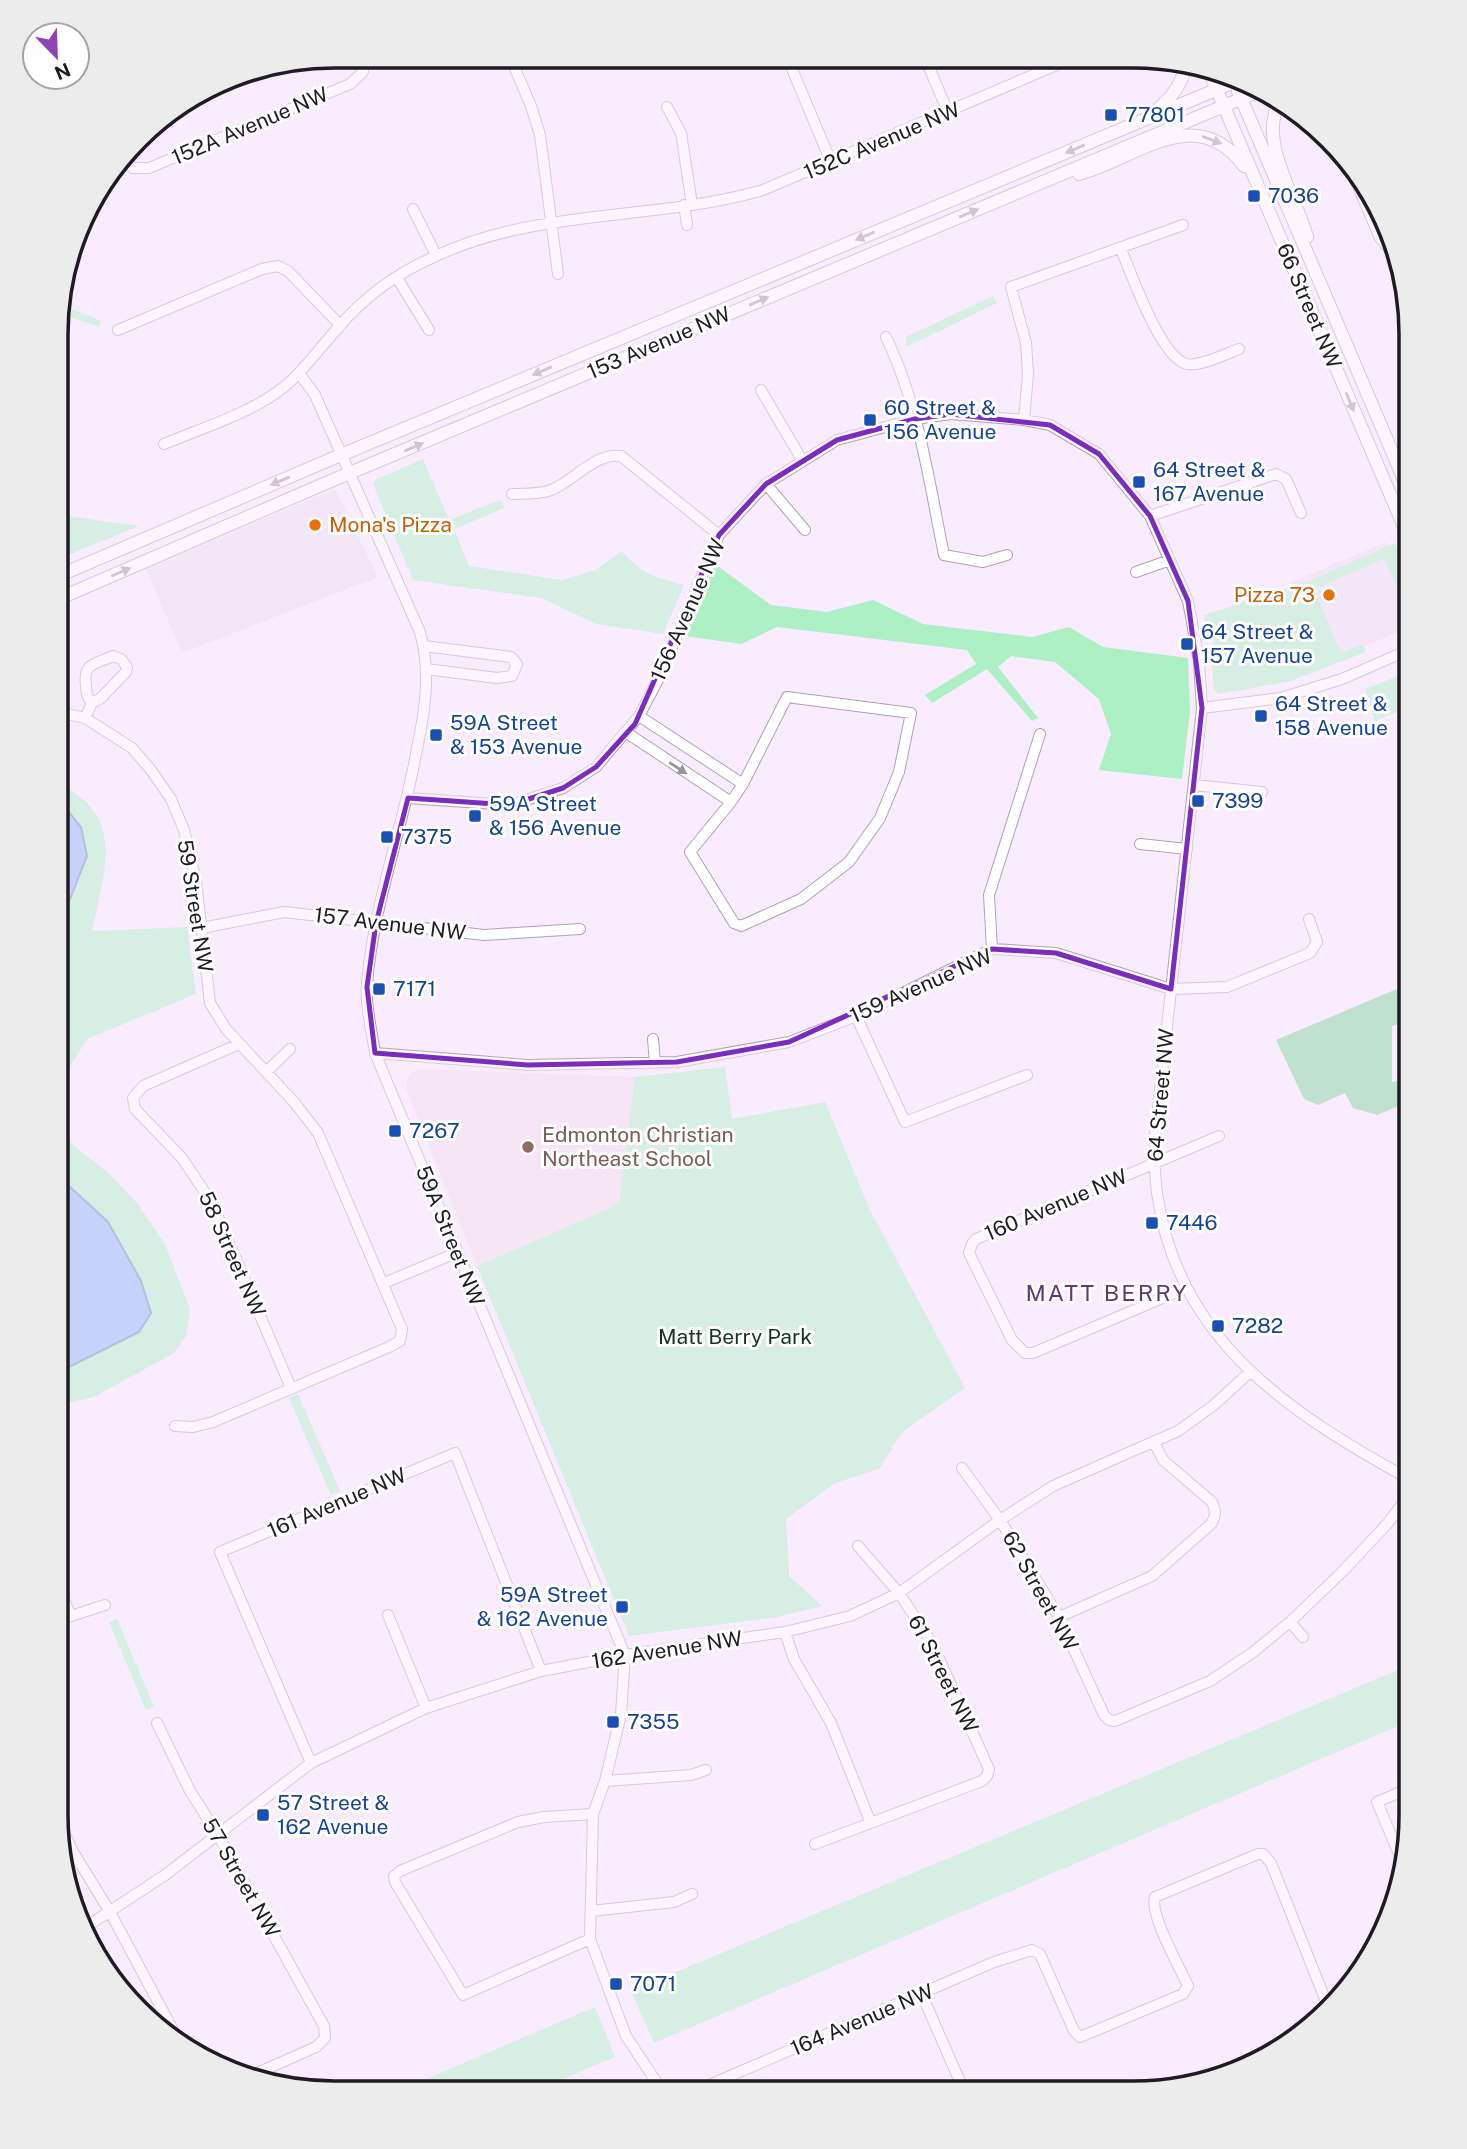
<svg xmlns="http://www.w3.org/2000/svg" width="1467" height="2149" font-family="'Public Sans',sans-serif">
	<rect width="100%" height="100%" fill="#f9ecfe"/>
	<path fill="#ecddf0" d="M335,489L378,577L182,653L146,569Z
		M1386,542L1411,608V627L1323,663L1287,584Z"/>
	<path fill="#f1dceb" d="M420,1069L635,1077L619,1204L477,1266L406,1089L407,1079L412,1072Z"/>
	<path fill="#acf0c3" d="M993,296L997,303L906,347V337Z
		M58,303L101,321L99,327L58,312Z
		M423,459L449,520L500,500L505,508L454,529L469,566L562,580L596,570L622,551C640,574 658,578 684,585L663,634L596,624L541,598L413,580L373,484L375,480Z
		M58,515L139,526L58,559Z
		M1395,543L1411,579L1409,585L1398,589L1384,559L1314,589L1341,653L1362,644L1366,652L1291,681L1218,694L1214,689L1211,655L1214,653L1213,641L1209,640L1204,615L1309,581Z
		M715,564L771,605L827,612L873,600L923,624L1032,637L1069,627L1103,647L1188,658L1190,712L1182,779L1099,770L1111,734L1099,699L1055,662L1011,656L998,667L1038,718L1032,721L987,669L932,703L925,695L976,664L967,650L777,627L741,644L685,636Z
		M1411,671V706L1375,721L1365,689Z
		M58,784C127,814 104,873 92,931L187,927L196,994L87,1039L59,1085L61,1119L72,1144L107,1172L137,1203L165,1244L190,1309L186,1336L174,1353L94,1397L59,1405L57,1404V1368L66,1369L108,1222L57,1175V932L87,856L64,806L58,804Z
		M725,1067L732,1119L825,1102L870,1210L965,1388L902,1432L879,1469L835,1483L786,1519L789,1576L822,1606L777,1617L629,1636L477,1266L619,1204L635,1077Z
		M298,1394L340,1491L331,1495L289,1398Z
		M117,1619L154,1707L146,1710L109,1622Z
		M1410,1665V1721L654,2043L631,1991Z
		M595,2007L615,2057L534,2091H398Z"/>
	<path fill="#7ad099" d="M1411,983V1008L1408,1009L1411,1020L1392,1026V1082L1411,1077V1124L1406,1125L1401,1105L1377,1115L1353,1108L1345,1093L1318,1105L1304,1099L1276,1040Z"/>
	<path fill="#88b2fb" stroke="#6985ba" stroke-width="2" d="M58,804L64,806L81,827L87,856L57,932Z
		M57,1175L108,1222L141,1281L151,1313L139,1332L65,1369L57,1368Z"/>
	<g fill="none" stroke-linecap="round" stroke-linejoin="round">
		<g stroke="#b0a1b6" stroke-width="12">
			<path id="minor" d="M510,57L531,106L540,135L558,274
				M787,57L831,162
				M925,58L948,112
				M667,107L681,133L692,204
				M123,159L133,168H149L350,84L363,72L364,56
				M1354,177L1380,238L1392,253
				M684,205L687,225
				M413,209L436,255
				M1120,247C1131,272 1160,358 1187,364C1199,367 1226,354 1239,349
				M397,278L429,330
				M118,330L262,269L278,266L288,271L340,325
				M886,337C919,405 929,482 944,555L983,562L1007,555
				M299,373L315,395L420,632C432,674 424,716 415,759C401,834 373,907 367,984C365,1006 372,1031 375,1053L625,1655L621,1714L605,1781L593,1814L590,1939L626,2036L663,2092
				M761,390L802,460
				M1024,420L1028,374L1026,343L1011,287L1183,225
				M164,444C204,427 250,414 284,387C305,370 320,347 338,328C364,297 399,272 436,256C538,208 656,221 763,190L1073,58
				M766,484L805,530
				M512,494C524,493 540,495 551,490C573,482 595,452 621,456L719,535
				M1150,516L1276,474L1286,479L1301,513
				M1136,572L1170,560
				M424,646L511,657L517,664L512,676L497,678L426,669
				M787,697L911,713L899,772L880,818L849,862L801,899L741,926L734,923L690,852L731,802L743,784Z
				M1202,708L1281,698L1342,679L1411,649
				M58,712L85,718L132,748L151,770L171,799L184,830L196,881L210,1003L226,1029L294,1102L318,1133L402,1329L400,1341L389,1347L213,1422L193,1427L175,1426
				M639,716L743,784
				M85,718L92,703L100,699L126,672L127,667L121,659L113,656C93,665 83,663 86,687C87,695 87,698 92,703
				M627,733L731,802
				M1194,785L1262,792
				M408,798L510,805L563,788L596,767L639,716L658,680L719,535L766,484L837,440L915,419L951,414L1024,420L1050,425L1099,454L1150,516L1188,601L1199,661L1202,708L1155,1136C1155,1157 1154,1178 1158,1199C1180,1343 1293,1415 1411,1480
				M1140,844L1187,849
				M202,928L284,912L484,935L580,929
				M992,949L989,895L1040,734
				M856,1016L905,1122L1027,1075
				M653,1039L655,1063
				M239,1044L143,1086L133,1098L135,1109L182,1158L212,1203L291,1388
				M375,1053L528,1065L677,1062L789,1042L856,1016L992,949L1056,953L1171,989L1227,987L1310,953L1317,942L1309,919
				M266,1072L290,1049
				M384,1283L456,1253
				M1186,1288L1033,1353H1025L1012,1340L969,1253L972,1244L976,1239L1219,1136
				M962,1468L1000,1520L1059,1617L1104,1715L1109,1720L1115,1721L1210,1681L1252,1653L1290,1622L1343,1571L1388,1523L1411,1492
				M57,1487L58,1486
				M388,1615L426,1708
				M71,1616L105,1605
				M1059,1617L1152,1576L1211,1524C1216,1516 1216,1511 1212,1502L1163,1460L1154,1442
				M56,1622L71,1616L56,1582
				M1290,1622L1303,1637
				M785,1632L794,1659L831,1723L870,1821
				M157,1723L190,1791L218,1835L324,2026L325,2038L316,2047L248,2077
				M311,1763L220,1552L455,1453L541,1671
				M605,1781L691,1775L706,1770
				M56,1815L72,1850L110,1912L181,2045
				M815,1844L982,1781L987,1776L989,1769L932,1643L899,1593L858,1546
				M1404,1866L1377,1802L1410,1788
				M591,1911L674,1902L692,1894
				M83,1929L165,1875L311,1763L426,1708L541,1671L625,1655L785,1632L850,1616L899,1593L1000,1520L1053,1486L1178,1431L1214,1405L1250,1372
				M590,1939L463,1995L395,1882L394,1876L400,1871L518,1822L544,1817L593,1814
				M922,1995L965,2093
				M693,2092L994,1962L1032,1950L1040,1954L1074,2031L1080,2037L1183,1994L1188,1986C1180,1968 1149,1914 1155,1897L1258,1854H1263L1271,1863L1329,2009"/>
		</g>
		<g stroke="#b0a1b6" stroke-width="14">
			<path id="major" d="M1208,69L1411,543
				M1238,91L1411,496
				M1280,101C1257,141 1296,196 1307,237
				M1155,111C1171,99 1183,83 1186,63
				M1079,174C1137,158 1196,101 1244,166
				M58,576L329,460L1242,79
				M58,599L333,480L1262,90"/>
		</g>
		<use href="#minor" stroke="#fff" stroke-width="10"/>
		<use href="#major" stroke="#fff" stroke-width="12"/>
	</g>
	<defs><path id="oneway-solid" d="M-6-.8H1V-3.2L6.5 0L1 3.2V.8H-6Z" transform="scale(1.75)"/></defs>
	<g fill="#9b989c">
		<use href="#oneway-solid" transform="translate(1212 140) rotate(21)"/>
		<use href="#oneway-solid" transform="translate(1075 149) rotate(157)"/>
		<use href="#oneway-solid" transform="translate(969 213) rotate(-23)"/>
		<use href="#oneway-solid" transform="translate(865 236) rotate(157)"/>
		<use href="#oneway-solid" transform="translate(759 301) rotate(-23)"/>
		<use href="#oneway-solid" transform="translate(542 371) rotate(157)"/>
		<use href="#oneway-solid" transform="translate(1350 402) rotate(67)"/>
		<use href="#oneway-solid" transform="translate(414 447) rotate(-23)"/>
		<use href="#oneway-solid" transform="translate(280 481) rotate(157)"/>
		<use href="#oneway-solid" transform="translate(121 572) rotate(-23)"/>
		<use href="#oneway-solid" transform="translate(678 768) rotate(33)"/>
	</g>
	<path d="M0 0H1467V2149H0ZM951,414L1050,425L1099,454L1150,516L1188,601L1202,708L1171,989L1056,953L992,949L789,1042L677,1062L528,1065L375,1053L367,987L376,923L408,798L510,805L563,788L596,767L635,724L719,535L766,484L837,440L915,419Z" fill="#f9ecfe" fill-opacity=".55" fill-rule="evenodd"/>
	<path fill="none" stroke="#7b2cbf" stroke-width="5" stroke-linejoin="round" d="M951,414L1050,425L1099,454L1150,516L1188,601L1202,708L1171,989L1056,953L992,949L789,1042L677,1062L528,1065L375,1053L367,987L376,923L408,798L510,805L563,788L596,767L635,724L719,535L766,484L837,440L915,419Z"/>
	<g fill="#1a4fb4" stroke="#fefefe" stroke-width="2.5">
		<rect x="1104" y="108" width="14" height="14" rx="3.5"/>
		<rect x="1247" y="189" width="14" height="14" rx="3.5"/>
		<rect x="863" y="413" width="14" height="14" rx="3.5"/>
		<rect x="1132" y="475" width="14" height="14" rx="3.5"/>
		<rect x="1180" y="637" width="14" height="14" rx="3.5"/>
		<rect x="1254" y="709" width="14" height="14" rx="3.5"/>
		<rect x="429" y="728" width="14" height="14" rx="3.5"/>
		<rect x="1191" y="794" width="14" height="14" rx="3.5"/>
		<rect x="468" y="809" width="14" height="14" rx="3.5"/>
		<rect x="380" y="830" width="14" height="14" rx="3.5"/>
		<rect x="372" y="982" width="14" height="14" rx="3.5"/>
		<rect x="388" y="1124" width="14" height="14" rx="3.5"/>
		<rect x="1145" y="1216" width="14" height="14" rx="3.5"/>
		<rect x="1211" y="1319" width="14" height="14" rx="3.5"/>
		<rect x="615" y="1600" width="14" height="14" rx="3.5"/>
		<rect x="606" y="1715" width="14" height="14" rx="3.5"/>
		<rect x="256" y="1808" width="14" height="14" rx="3.5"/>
		<rect x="609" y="1977" width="14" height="14" rx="3.5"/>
	</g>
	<g fill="#e8710a" stroke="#fefefe" stroke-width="2.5">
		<circle cx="315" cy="525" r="7"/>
		<circle cx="1329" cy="595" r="7"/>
	</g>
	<circle fill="#8d6e63" stroke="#fefefe" stroke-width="2.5" cx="528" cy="1147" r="7"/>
	<g text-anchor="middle" stroke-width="6" stroke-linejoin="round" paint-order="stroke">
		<g font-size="21" fill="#164399" stroke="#fefefe" text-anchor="start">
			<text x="1125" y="122">77801</text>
			<text x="1268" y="203">7036</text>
			<text x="884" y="415">60 Street &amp;<tspan x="884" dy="24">156 Avenue</tspan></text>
			<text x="1153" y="477">64 Street &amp;<tspan x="1153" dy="24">167 Avenue</tspan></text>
			<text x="1201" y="639">64 Street &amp;<tspan x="1201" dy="24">157 Avenue</tspan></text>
			<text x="1275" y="711">64 Street &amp;<tspan x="1275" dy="24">158 Avenue</tspan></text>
			<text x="450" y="730">59A Street<tspan x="450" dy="24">&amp; 153 Avenue</tspan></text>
			<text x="1212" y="808">7399</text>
			<text x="489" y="811">59A Street<tspan x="489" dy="24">&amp; 156 Avenue</tspan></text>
			<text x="401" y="844">7375</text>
			<text x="393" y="996">7171</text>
			<text x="409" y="1138">7267</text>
			<text x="1166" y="1230">7446</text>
			<text x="1232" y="1333">7282</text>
			<text x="608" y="1602" text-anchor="end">59A Street<tspan x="608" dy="24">&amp; 162 Avenue</tspan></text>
			<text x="627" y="1729">7355</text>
			<text x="277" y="1810">57 Street &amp;<tspan x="277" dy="24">162 Avenue</tspan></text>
			<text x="630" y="1991">7071</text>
		</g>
		<g font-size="21" fill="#201b23" stroke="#fefefe">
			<text transform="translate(250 126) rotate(-23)" y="7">152A Avenue NW</text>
			<text transform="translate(882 141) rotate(-23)" y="7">152C Avenue NW</text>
			<text transform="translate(1309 306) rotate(67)" y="7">66 Street NW</text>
			<text transform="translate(659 343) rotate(-23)" y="7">153 Avenue NW</text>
			<text transform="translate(688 610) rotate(-66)" y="7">156 Avenue NW</text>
			<text transform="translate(195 906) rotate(81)" y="7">59 Street NW</text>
			<text transform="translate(390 924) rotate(7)" y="7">157 Avenue NW</text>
			<text transform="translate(921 986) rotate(-24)" y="7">159 Avenue NW</text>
			<text transform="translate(1161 1095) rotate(-85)" y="7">64 Street NW</text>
			<text transform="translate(1056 1205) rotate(-23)" y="7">160 Avenue NW</text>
			<text transform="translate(450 1236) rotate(68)" y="7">59A Street NW</text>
			<text transform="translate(232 1254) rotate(66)" y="7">58 Street NW</text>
			<text transform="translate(337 1503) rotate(-23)" y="7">161 Avenue NW</text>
			<text transform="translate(1040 1591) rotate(61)" y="7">62 Street NW</text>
			<text transform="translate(667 1650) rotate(-9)" y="7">162 Avenue NW</text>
			<text transform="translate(943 1674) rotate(63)" y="7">61 Street NW</text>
			<text transform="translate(241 1878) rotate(60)" y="7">57 Street NW</text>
			<text transform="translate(862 2020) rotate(-23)" y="7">164 Avenue NW</text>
		</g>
		<g font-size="21" fill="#c56008" stroke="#fefefe" text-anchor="start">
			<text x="329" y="532">Mona's Pizza</text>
			<text x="1315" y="602" text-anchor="end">Pizza 73</text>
		</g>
		<g font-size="21" fill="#785e54" stroke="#fefefe" text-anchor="start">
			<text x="542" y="1142">Edmonton Christian<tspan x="542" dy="24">Northeast School</tspan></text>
		</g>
		<g font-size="21" fill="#123721" stroke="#fefefe">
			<text x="735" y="1344">Matt Berry Park</text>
		</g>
		<g font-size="23" letter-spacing="2" fill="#5e3a74" stroke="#fefefe">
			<text x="1107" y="1301">MATT BERRY</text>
		</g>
	</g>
	<path d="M0 0H1467V2149H0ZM334 68H1133A266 266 0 0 1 1399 334V1815A266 266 0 0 1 1133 2081H334A266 266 0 0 1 68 1815V334A266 266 0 0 1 334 68Z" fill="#ececec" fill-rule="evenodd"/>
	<path fill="none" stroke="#201b23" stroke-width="3.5" d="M334 68H1133A266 266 0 0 1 1399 334V1815A266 266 0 0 1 1133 2081H334A266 266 0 0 1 68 1815V334A266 266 0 0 1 334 68Z"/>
	<g transform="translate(56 56) rotate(157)"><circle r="33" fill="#fefefe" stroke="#a5a3a6" stroke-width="2"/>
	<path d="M0-5L12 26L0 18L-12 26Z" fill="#8d43b5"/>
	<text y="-10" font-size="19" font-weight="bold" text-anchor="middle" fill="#201b23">N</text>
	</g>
</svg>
